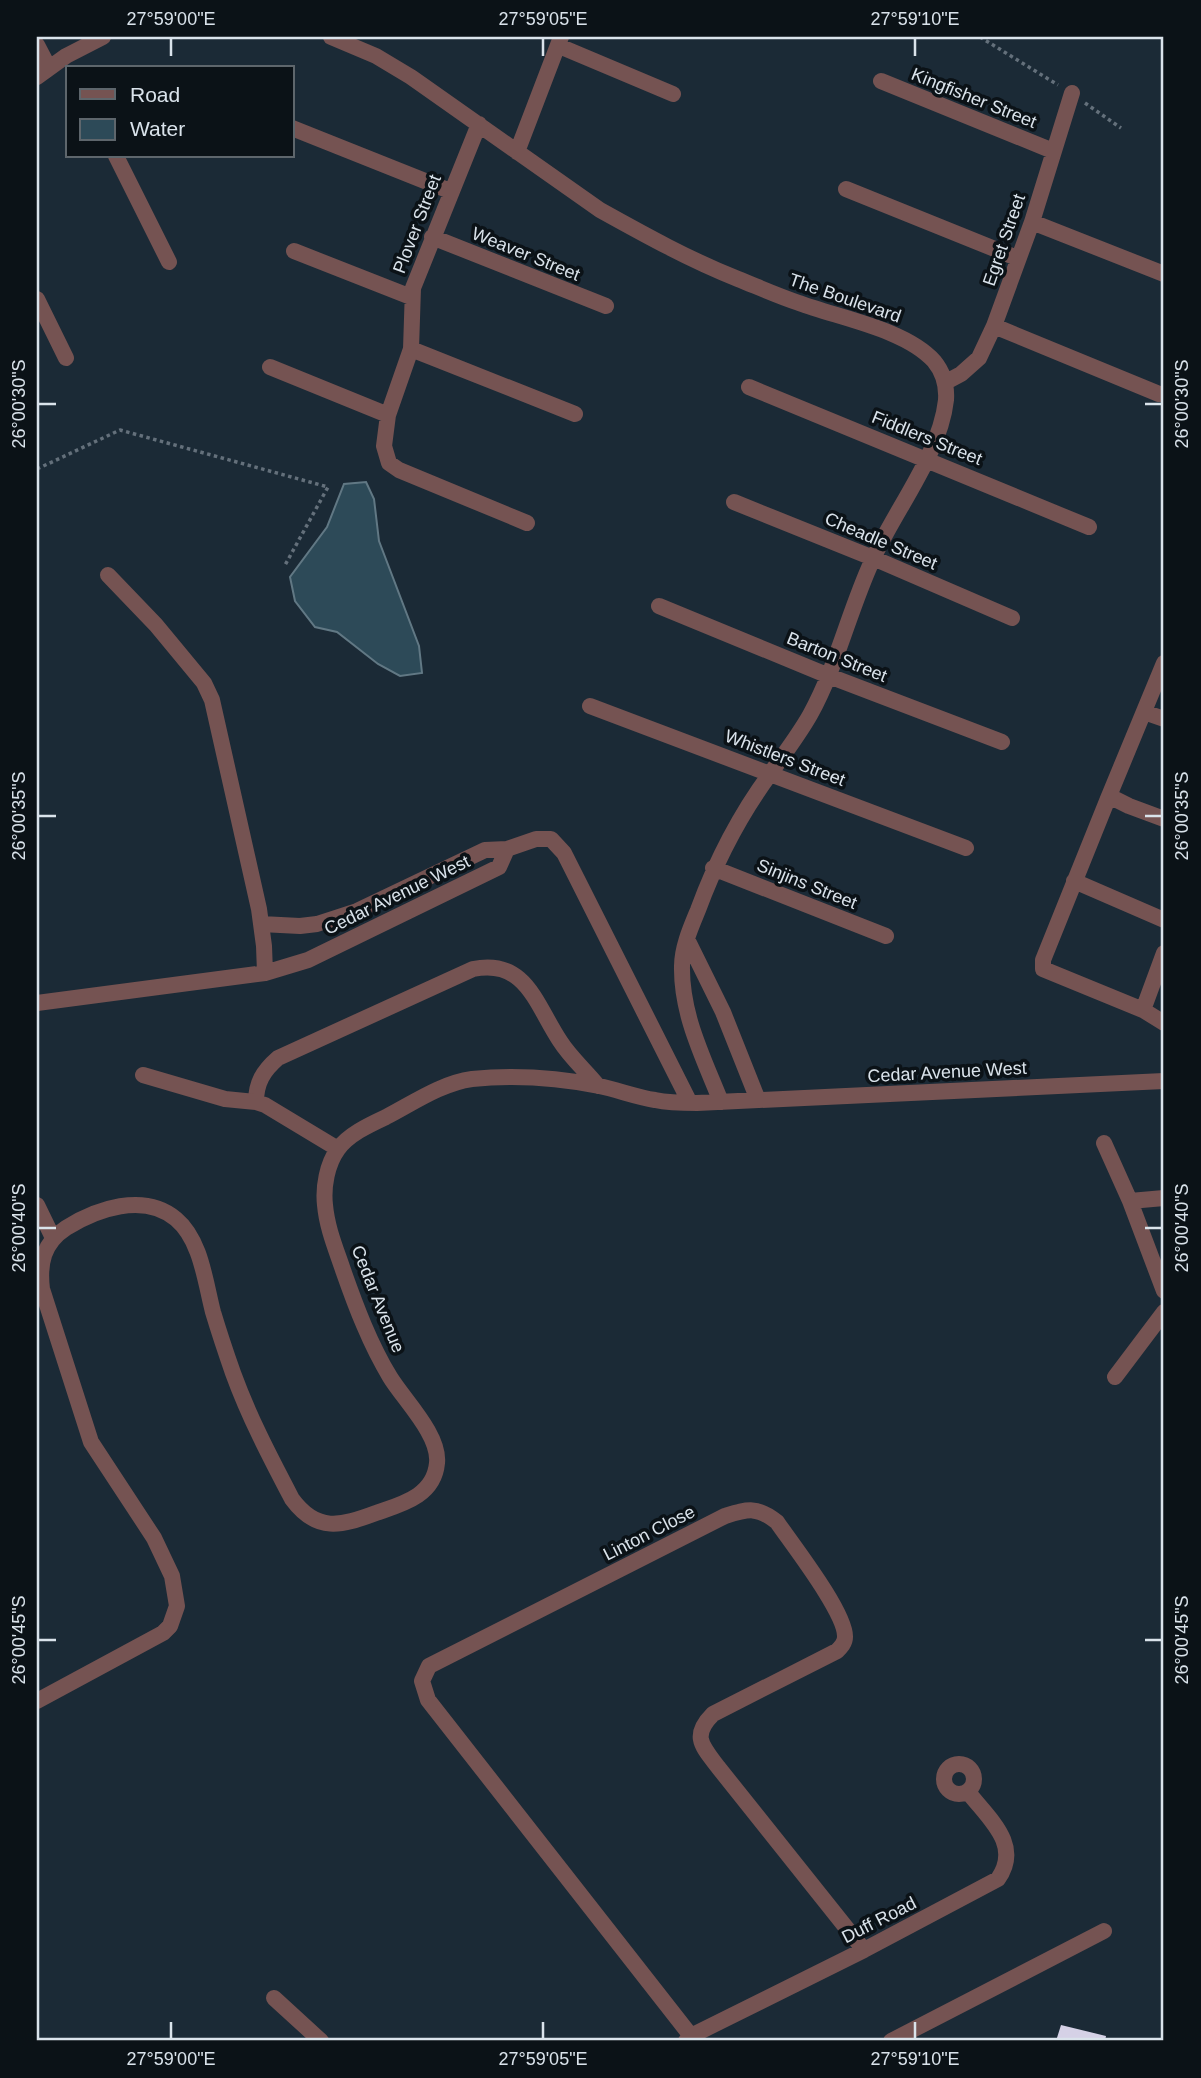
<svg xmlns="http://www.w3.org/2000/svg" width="1201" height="2078" font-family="Arial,sans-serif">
	<rect width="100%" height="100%" fill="#1b2a36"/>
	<path fill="#2d4a58" stroke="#617884" stroke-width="2" d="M366,482L374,499L379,541L419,646L422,673L400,676L378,664L337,632L315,627L295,601L290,577L327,527L344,484Z"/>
	<path fill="#d5d1e6" d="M1061,2025L1106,2036L1105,2041H1056Z"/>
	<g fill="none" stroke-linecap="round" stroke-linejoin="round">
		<path stroke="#64707b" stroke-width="3.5" stroke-dasharray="3.5 3.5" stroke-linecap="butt" d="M980,37L1058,85
			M1085,103L1121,128
			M37,469L120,430L328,487L284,567"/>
		<path stroke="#755352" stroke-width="16" d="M331,37L376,56L411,77L600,210C645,235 690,260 738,279C758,287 778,296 799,303C839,318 905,329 934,361C943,372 947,385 946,400C940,455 894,511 872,561C849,611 837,666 810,715C798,736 784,754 770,774C739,816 716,861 698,910C691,927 682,947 682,966C681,1015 704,1059 721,1102
			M37,45L49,68
			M559,46L673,94
			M37,77L66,56L103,37
			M881,81L1053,151
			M479,124L413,288L411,349L388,415L384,446L389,463L399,470L527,523
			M292,128L450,191
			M517,152L561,37
			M116,156L169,262
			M846,189L1017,258
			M1032,222L1164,274
			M432,237L606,306
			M294,251L411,297
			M37,299L66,358
			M994,326L1159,394
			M411,349L575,414
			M270,367L388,415
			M946,382L961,374L979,358L994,326L1032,222L1072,93
			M749,387L1089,527
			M734,502L873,558L1012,618
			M108,575L156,625L204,683L212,700L259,909L264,946L265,973
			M659,606L829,676L1002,742
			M1164,663L1109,796L1129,806L1164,819
			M590,706L966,848
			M1144,712L1164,719
			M1109,796L1043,960V969L1143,1010L1164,1023
			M713,868L886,936
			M1074,881L1164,920
			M261,924L300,926L317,924L357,911L485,850L507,849L536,839H551L564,853L690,1103
			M687,939L723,1012L758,1100
			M37,1003L265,973L308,960L499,867L507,849
			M1143,1010L1164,953
			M143,1075L225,1099L256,1102
			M1104,1143L1130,1201L1164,1291
			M338,1149L265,1105L256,1102C256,1083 263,1071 278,1058L473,969C526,958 536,1005 560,1041C570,1057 586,1071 598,1086
			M1130,1201L1164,1198
			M37,1205L53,1238
			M1115,1377L1164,1312
			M37,1701L163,1633L170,1626L177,1606L172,1576L154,1538L91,1442L42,1289C39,1264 43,1243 66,1228C96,1209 144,1192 176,1219C201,1240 205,1281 213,1312C219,1332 226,1353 233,1373C249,1417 270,1457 292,1499C317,1533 341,1526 376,1513C402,1504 434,1496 437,1463C440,1435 404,1400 390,1377C370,1344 356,1307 343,1270C336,1249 327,1228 325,1205C323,1187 327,1164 338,1149C349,1134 369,1125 386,1117C413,1103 442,1083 472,1079C513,1075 559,1078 599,1086C618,1090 636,1097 655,1100C669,1103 683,1103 697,1103L1164,1081
			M944 1779a15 15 0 1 1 30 0a15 15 0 1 1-30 0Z
			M274,1998L321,2041
			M691,2036L428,1700L422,1681L429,1666L725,1516C748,1509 757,1506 777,1522C792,1544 846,1613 845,1637C845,1643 841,1647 837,1651L713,1714C691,1736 702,1746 718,1767L864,1950
			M686,2041L691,2036L864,1950L998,1879C1022,1845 989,1819 968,1792
			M891,2041L1104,1931"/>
	</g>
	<path fill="none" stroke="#dae3eb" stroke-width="2.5" d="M171,38V56M543,38V56M915,38V56M38,404H56M1145,404H1162M38,816H56M1145,816H1162M38,1228H56M1145,1228H1162M38,1640H56M1145,1640H1162M171,2022V2039M543,2022V2039M915,2022V2039"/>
	<g text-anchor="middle" stroke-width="7" stroke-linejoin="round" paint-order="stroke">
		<g font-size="18" fill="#dae3eb" stroke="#0b1217">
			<text transform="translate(974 98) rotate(22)" y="6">Kingfisher Street</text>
			<text transform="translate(417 224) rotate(-69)" y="6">Plover Street</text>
			<text transform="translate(1004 240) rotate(-71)" y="6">Egret Street</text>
			<text transform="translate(526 254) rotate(22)" y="6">Weaver Street</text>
			<text transform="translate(845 298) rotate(19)" y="6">The Boulevard</text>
			<text transform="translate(927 438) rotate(22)" y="6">Fiddlers Street</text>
			<text transform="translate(881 541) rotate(23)" y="6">Cheadle Street</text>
			<text transform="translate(837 657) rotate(22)" y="6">Barton Street</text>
			<text transform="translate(785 758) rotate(21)" y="6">Whistlers Street</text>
			<text transform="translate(807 884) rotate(22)" y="6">Sinjins Street</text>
			<text transform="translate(397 895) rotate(-26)" y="6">Cedar Avenue West</text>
			<text transform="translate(947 1072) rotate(-3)" y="6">Cedar Avenue West</text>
			<text transform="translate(378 1299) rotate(68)" y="6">Cedar Avenue</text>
			<text transform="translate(649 1533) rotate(-27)" y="6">Linton Close</text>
			<text transform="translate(879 1920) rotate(-27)" y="6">Duff Road</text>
		</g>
	</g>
	<rect width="1201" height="2078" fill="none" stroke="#0b1217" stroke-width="77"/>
	<rect x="66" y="66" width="228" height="91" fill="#0b1217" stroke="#5e666c" stroke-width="2"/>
	<rect x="80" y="89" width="35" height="10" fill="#755352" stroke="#5e666c" stroke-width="2"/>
	<text x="130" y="102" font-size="21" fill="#dae3eb">Road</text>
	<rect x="80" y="119" width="35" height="21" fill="#2d4a58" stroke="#5e666c" stroke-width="2"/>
	<text x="130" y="136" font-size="21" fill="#dae3eb">Water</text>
	<rect x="38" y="38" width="1124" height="2001" fill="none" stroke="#dae3eb" stroke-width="2.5"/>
	<g font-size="18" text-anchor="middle" fill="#dae3eb">
		<text x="171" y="25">27°59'00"E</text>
		<text x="543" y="25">27°59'05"E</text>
		<text x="915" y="25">27°59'10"E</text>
		<text transform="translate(19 404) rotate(-90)" y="6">26°00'30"S</text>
		<text transform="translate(1182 404) rotate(-90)" y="6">26°00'30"S</text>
		<text transform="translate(19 816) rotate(-90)" y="6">26°00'35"S</text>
		<text transform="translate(1182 816) rotate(-90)" y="6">26°00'35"S</text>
		<text transform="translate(19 1228) rotate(-90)" y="6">26°00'40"S</text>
		<text transform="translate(1182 1228) rotate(-90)" y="6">26°00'40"S</text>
		<text transform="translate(19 1640) rotate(-90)" y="6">26°00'45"S</text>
		<text transform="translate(1182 1640) rotate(-90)" y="6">26°00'45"S</text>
		<text x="171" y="2065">27°59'00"E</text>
		<text x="543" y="2065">27°59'05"E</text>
		<text x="915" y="2065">27°59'10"E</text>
	</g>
</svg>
